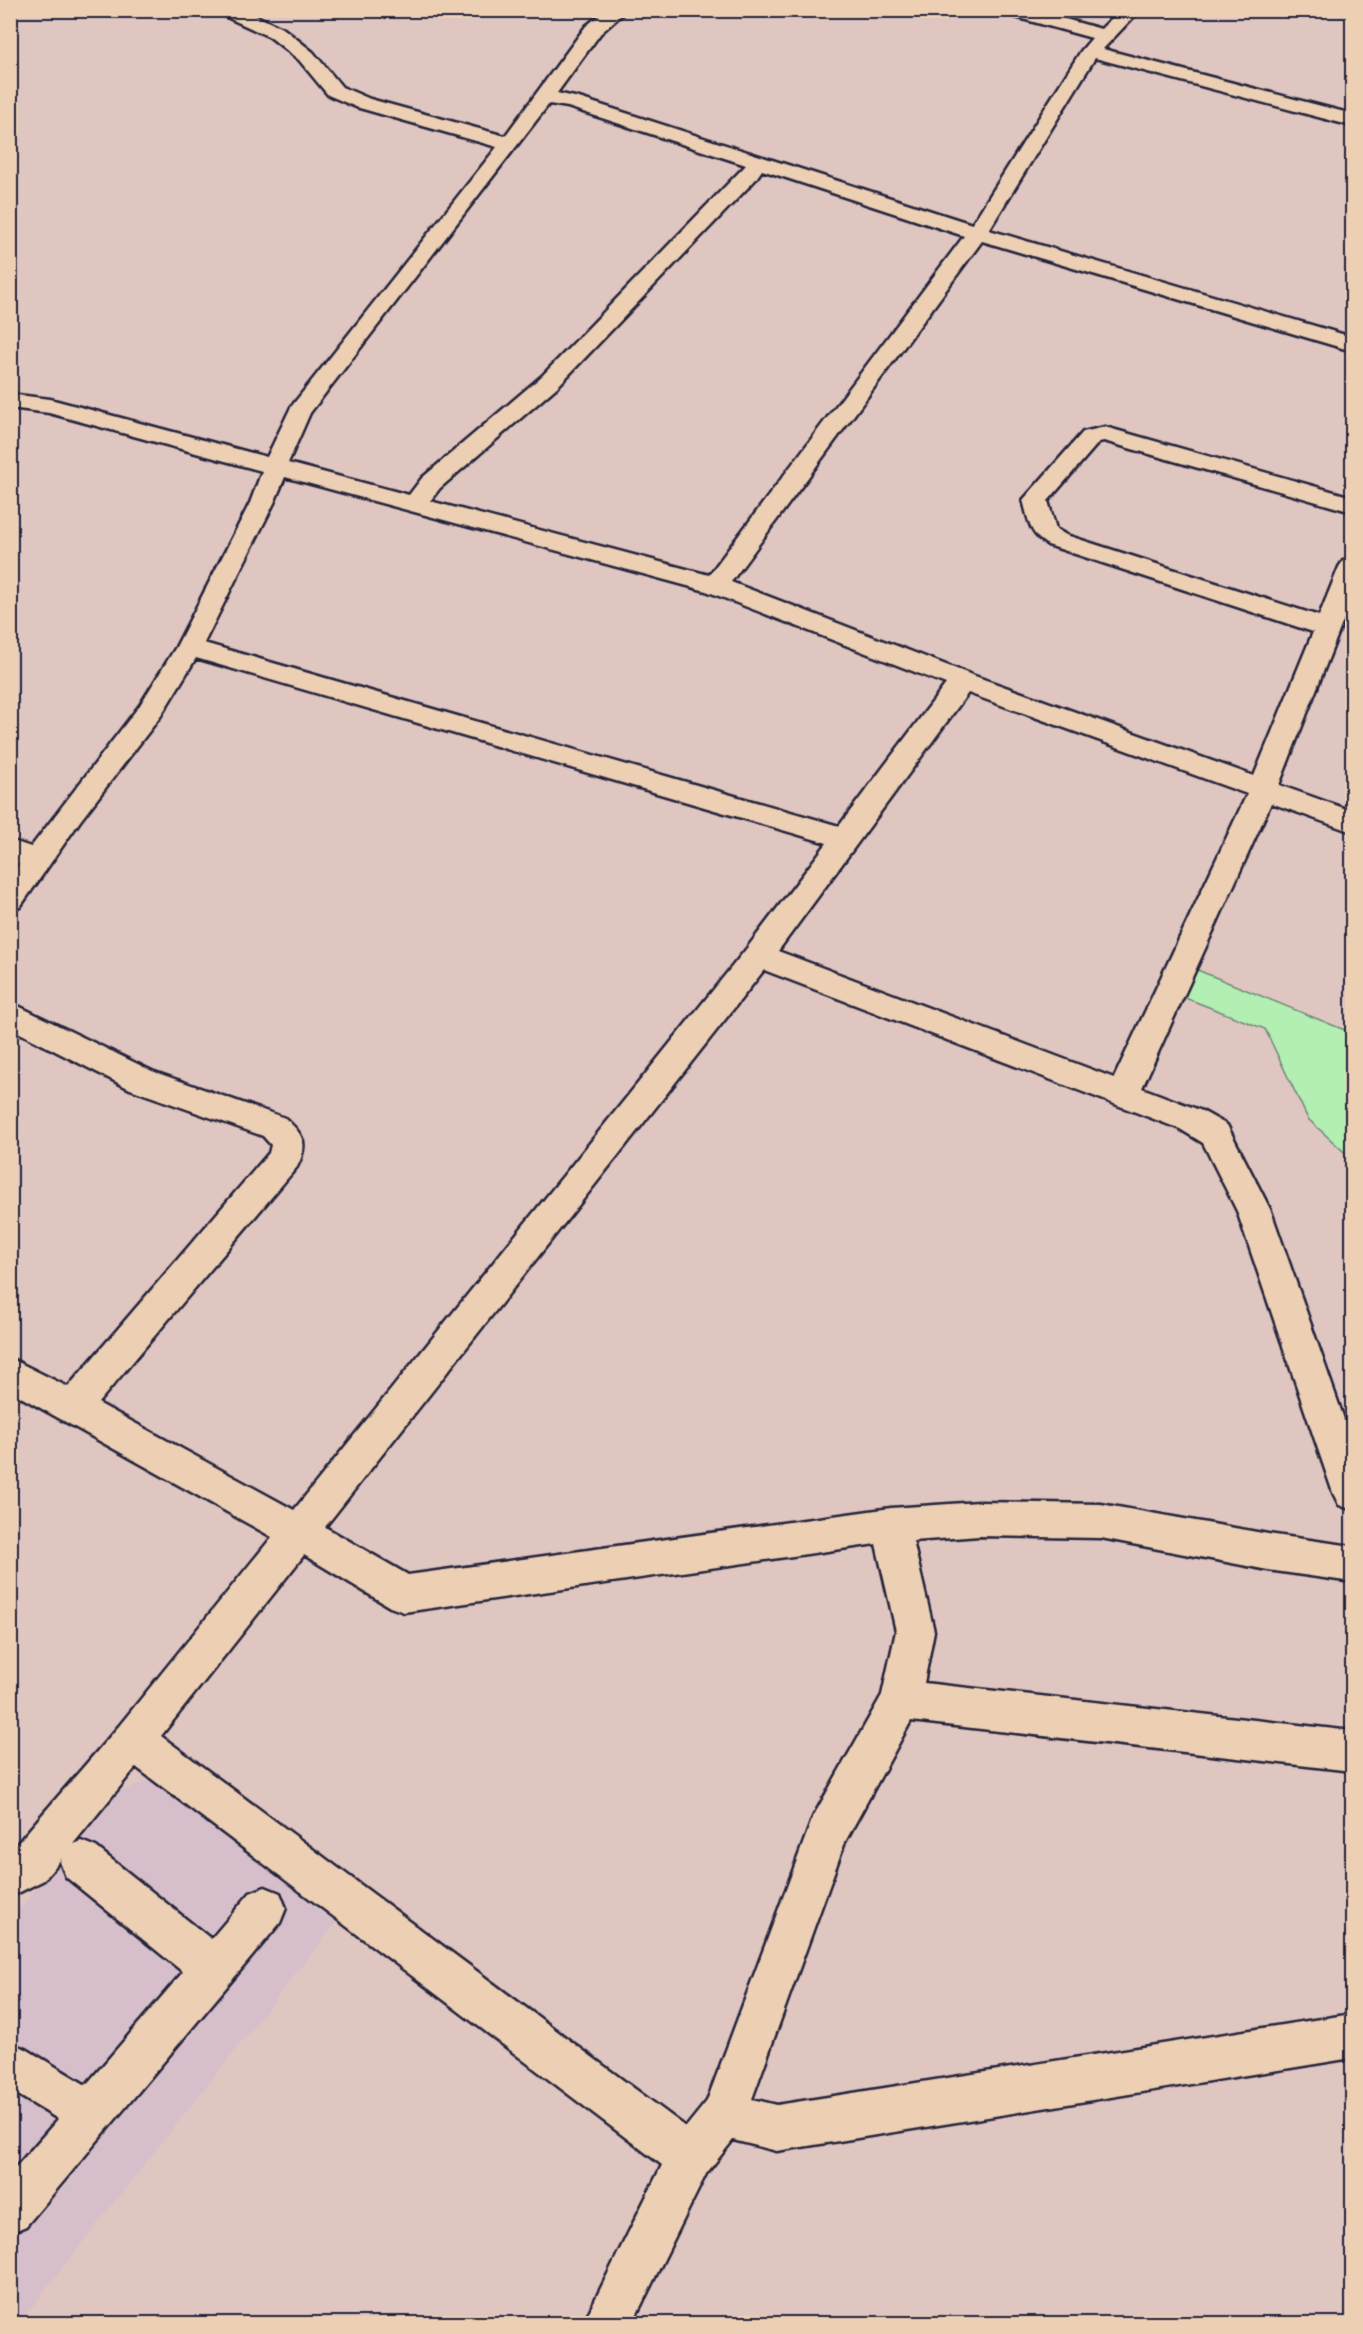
<svg xmlns="http://www.w3.org/2000/svg" width="1363" height="2334" font-family="Mali,sans-serif">
	<rect width="100%" height="100%" fill="#e0c6c1"/>
	<filter id="ink" filterUnits="userSpaceOnUse"><feTurbulence type="fractalNoise" baseFrequency=".0167" numOctaves="2"/><feDisplacementMap in="SourceGraphic" scale="12" xChannelSelector="R" yChannelSelector="G"/><feConvolveMatrix kernelMatrix="1 2 1 2 8 2 1 2 1" color-interpolation-filters="sRGB"/></filter>
	<g filter="url(#ink)">
		<path fill="#d6bfca" d="M156,1778L338,1920L18,2324L10,2323V1909L22,1907L106,1796Z"/>
		<path fill="#b3eeb3" stroke="#6a8877" stroke-width="1.5" d="M1195,969L1352,1033V1159L1308,1119L1265,1029L1183,997Z"/>
		<g fill="none" stroke-linecap="round" stroke-linejoin="round">
			<g stroke="#22223b" stroke-width="5">
				<path id="minor" d="M217,10H244L284,29L313,52L342,87L370,99L505,136L586,26L606,10H627L600,34L557,93L579,98L972,224L1081,51L1092,38L1004,14L1001,10H1033L1101,29L1120,10H1140L1103,49L1352,114V126L1095,58L989,230L1352,337V351L982,241L731,582L972,675L1254,776L1313,632L1048,545C1029,534 1029,521 1023,500L1083,432L1105,427L1352,497V512L1104,441L1099,442L1048,501L1056,529L1066,535L1319,616L1339,567L1343,561L1352,559V598L1279,785L1352,811V832L1271,803L1142,1088L1202,1111L1227,1125L1271,1211L1352,1442V1510L1339,1505L1333,1493L1237,1211L1203,1143L1180,1129L764,970L325,1527L408,1575L891,1508L979,1502L1101,1504L1268,1534L1352,1546V1582L1268,1570L1101,1538L979,1536L913,1541L934,1631L924,1683L1352,1731V1771L911,1721L845,1842L752,2099L777,2105L1352,2014V2058L777,2151L733,2140L706,2174L632,2324H583L662,2165L136,1767L73,1844L81,1841L96,1847L211,1939L250,1893L265,1887L280,1893L286,1908L280,1923L26,2226L10,2233V2174L58,2119L10,2090V2043L26,2049L86,2085L183,1972L66,1877L60,1862L62,1858L44,1880L10,1897V1852L119,1726L272,1537L10,1391V1358L68,1387L269,1153L271,1145L263,1136L130,1089L10,1028V1002L152,1071L285,1118C304,1136 309,1143 297,1167L98,1403L294,1510L747,948L827,843L196,658L160,717L80,821L20,907L10,910V876L19,864L10,861V840L31,847L140,705L176,647L250,503L262,471L49,413L10,408V394L50,399L267,457L291,407L497,147L356,107L328,95L299,60L270,37L220,14ZM549,104L568,107L746,165L542,376L422,478L409,495L288,463L310,413ZM762,170L964,236L709,575L430,501L440,488L558,386L755,180ZM285,477L706,591L946,684L839,826L204,643L274,503ZM968,693L1247,794L1114,1078L778,951ZM876,1544L896,1631L882,1695L813,1817L707,2101L686,2127L161,1736L304,1555L390,1607L404,1612Z"/>
			</g>
			<use href="#minor" fill="#edd0b4" fill-rule="evenodd"/>
		</g>
	</g>
	<rect width="1363" height="2334" fill="none" stroke="#edd0b4" stroke-width="36"/>
	<rect x="18" y="18" width="1327" height="2298" fill="none" stroke="#22223b" stroke-width="2" filter="url(#ink)"/>
</svg>
